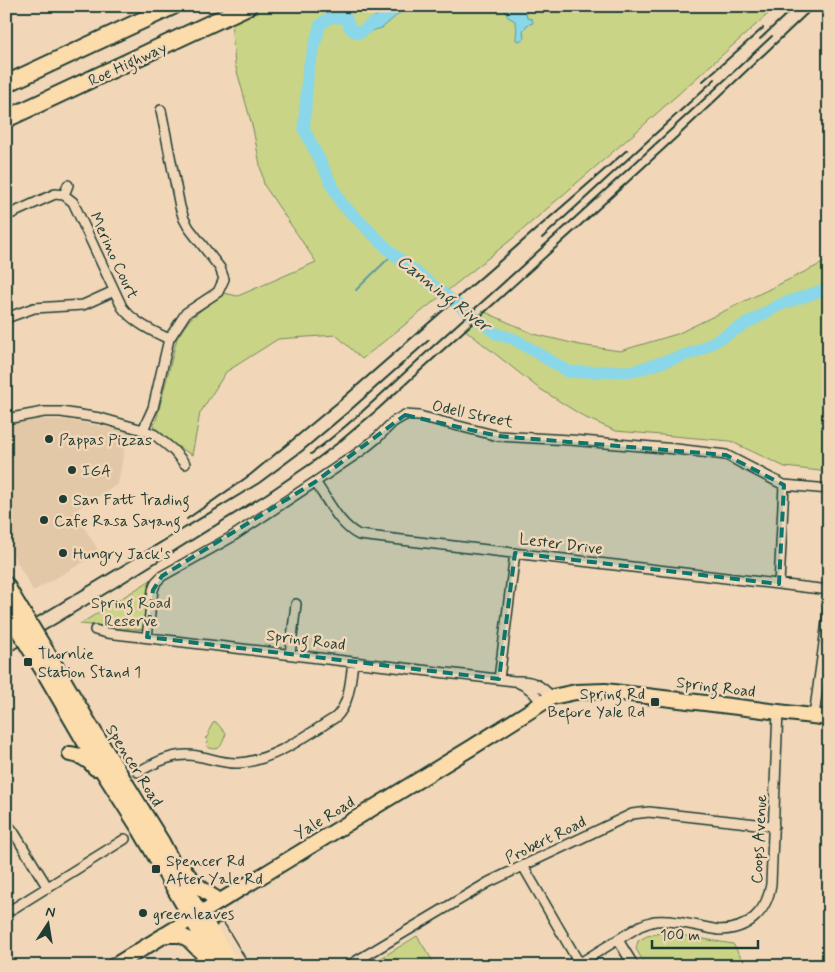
<svg xmlns="http://www.w3.org/2000/svg" width="835" height="972" font-family="Mynerve,sans-serif">
	<rect width="100%" height="100%" fill="#f1d7b8"/>
	<filter id="ink" filterUnits="userSpaceOnUse"><feTurbulence type="fractalNoise" baseFrequency=".02" numOctaves="2"/><feDisplacementMap in="SourceGraphic" scale="10" xChannelSelector="R" yChannelSelector="G"/><feConvolveMatrix kernelMatrix="1 2 1 2 8 2 1 2 1" color-interpolation-filters="sRGB"/></filter>
	<g filter="url(#ink)">
		<path fill="#e2c8a6" d="M30,419L67,420L128,431L118,484L74,511L100,553L33,591L6,542V426Z"/>
		<path fill="#c9d487" stroke="#74885e" d="M263,6H777L637,131L512,239L362,359L336,335L278,339L226,372L200,413L192,455L175,445L153,426L156,421L177,338L190,319L223,293L238,296L316,262L264,185L253,129L235,64L231,21Z
			M829,260V472L785,467L730,441L616,431L586,418L537,387L464,329L483,311L534,334L580,345L620,351L677,334Z
			M154,578L145,630L80,624Z
			M216,722L226,734C221,744 222,753 207,747L208,740L205,738L209,736L208,732L213,723Z
			M660,933H668L733,944L746,966H646L636,949L638,941L647,936Z
			M417,936L436,966H368Z"/>
		<path fill="#89d7e8" stroke="#5f99a0" d="M390,6H408L382,28L371,31L360,33L366,23Z
			M502,6H522L525,8L527,18L532,19L533,23L527,25L523,31L524,38L519,41L516,40C516,30 518,30 515,21L508,17Z"/>
		<g fill="none" stroke-linecap="round" stroke-linejoin="round">
			<path stroke="#5f99a0" stroke-width="2" d="M356,290L393,254"/>
			<path stroke="#89d7e8" stroke-width="12" d="M373,23L360,33C350,31 349,27 346,18L330,17L320,25L308,70L304,129L341,203L393,254L445,295L497,334L514,339L569,372L634,371L698,351L779,305L829,288"/>
			<g stroke="#1f3d34" stroke-width="12">
				<path id="street" d="M64,195L68,185
					M6,216L55,194L64,195L73,202L122,307C133,322 152,331 169,339
					M6,318L34,308L83,305L114,291
					M6,419L44,412H61L100,418L143,430L155,435L173,450L185,464
					M143,430L153,408L169,339L186,313L218,292L224,279L220,268L189,228L184,219L180,207L161,110
					M315,482C328,500 339,525 359,535L829,590
					M784,485L829,489
					M95,630L107,633L514,681C533,680 539,684 552,697
					M147,637L153,590L156,582L162,576L230,538L315,482L361,451L377,438L393,422L405,415L419,416L498,436L570,440L676,449L726,455L784,485L779,584
					M290,654L296,604
					M499,679L515,553
					M519,683C530,687 535,694 542,703
					M814,716L829,607
					M138,772C156,762 175,752 197,756C210,758 225,764 238,763C273,761 307,735 336,717C350,703 350,682 353,663
					M6,823L13,831L48,888
					M523,866L579,963
					M6,913L125,839
					M221,928L244,966
					M618,940L634,966
					M348,966L489,882L632,814L649,812L774,826
					M575,966L640,926C645,924 650,922 655,921C675,919 699,927 719,930C748,930 767,912 771,884L778,711"/>
			</g>
			<g stroke="#1f3d34" stroke-width="18">
				<path id="primary" d="M6,584L17,603
					M56,667L90,725L162,842L190,896L232,966
					M45,674L91,753L140,830L219,966
					M70,754C80,755 89,760 95,768
					M182,866C191,882 204,892 220,901
					M164,935H180L188,939L210,961
					M114,966L471,748L552,697L576,692L605,691L829,718"/>
			</g>
			<g stroke="#1f3d34" stroke-width="20">
				<path id="highway" d="M6,84L173,6
					M6,119L248,6"/>
			</g>
			<use href="#street" stroke="#f1d7b8" stroke-width="9"/>
			<use href="#primary" stroke="#fddcac" stroke-width="14"/>
			<use href="#highway" stroke="#fddcac" stroke-width="16"/>
			<path stroke="#1f3d34" stroke-width="2" d="M760,39L795,6
				M703,81L763,28
				M542,238L715,79
				M311,454C361,416 405,371 452,329C560,232 666,135 772,36
				M187,519L250,475L337,403L627,150
				M6,636L259,483L302,451L347,413L429,340
				M6,654L118,586L266,494L310,464L339,442L378,409L583,223L677,137L815,6"/>
			<g stroke="#1f3d34" stroke-width="18" stroke-linecap="butt">
				<path id="primary-bridge" d="M17,603L56,667
					M6,610L45,674"/>
			</g>
			<use href="#primary-bridge" stroke="#fddcac" stroke-width="14"/>
		</g>
	</g>
	<path fill="#0f766e" fill-opacity="0.2" stroke="#0f766e" stroke-width="4" stroke-dasharray="10 6" stroke-linejoin="round" d="M405,415L498,436L726,455L784,485L779,584L515,553L499,679L147,637L153,590L162,576L315,482Z"/>
	<g fill="#1f3d34" stroke="#f1d7b8" stroke-width="2">
		<circle cx="49" cy="439" r="5"/>
		<circle cx="72" cy="470" r="5"/>
		<circle cx="63" cy="499" r="5"/>
		<circle cx="44" cy="520" r="5"/>
		<circle cx="63" cy="553" r="5"/>
		<rect x="23" y="657" width="10" height="10" rx="2.5"/>
		<rect x="650" y="697" width="10" height="10" rx="2.5"/>
		<rect x="151" y="864" width="10" height="10" rx="2.5"/>
		<circle cx="143" cy="913" r="5"/>
	</g>
	<g text-anchor="middle" stroke-width="5" stroke-linejoin="round" paint-order="stroke">
		<g font-size="16" fill="#1f3d34" stroke="#f1d7b8">
			<text transform="translate(127 63) rotate(-25)" y="6">Roe Highway</text>
			<text transform="translate(115 255) rotate(65)" y="6">Merino Court</text>
			<text transform="translate(473 413) rotate(12)" y="6">Odell Street</text>
			<text transform="translate(561 543) rotate(7)" y="6">Lester Drive</text>
			<text transform="translate(306 639) rotate(7)" y="6">Spring Road</text>
			<text transform="translate(716 686) rotate(7)" y="6">Spring Road</text>
			<text transform="translate(135 765) rotate(58)" y="6">Spencer Road</text>
			<text transform="translate(324 817) rotate(-31)" y="6">Yale Road</text>
			<text transform="translate(545 839) rotate(-26)" y="6">Probert Road</text>
			<text transform="translate(758 839) rotate(-87)" y="6">Coops Avenue</text>
		</g>
		<g font-size="16" fill="#1f3d34" stroke="#f1d7b8" text-anchor="start">
			<text x="59" y="445">Pappas Pizzas</text>
			<text x="82" y="476">IGA</text>
			<text x="73" y="505">San Fatt Trading</text>
			<text x="54" y="526">Cafe Rasa Sayang</text>
			<text x="73" y="559">Hungry Jack's</text>
			<text x="38" y="659">Thornlie<tspan x="38" dy="18">Station Stand 1</tspan></text>
			<text x="645" y="699" text-anchor="end">Spring Rd<tspan x="645" dy="18">Before Yale Rd</tspan></text>
			<text x="166" y="866">Spencer Rd<tspan x="166" dy="18">After Yale Rd</tspan></text>
			<text x="153" y="919">greenleaves</text>
		</g>
		<g font-size="16" fill="#304c3c" stroke="#f1d7b8">
			<text x="131" y="608">Spring Road<tspan x="131" dy="18">Reserve</tspan></text>
		</g>
		<g font-size="18" font-style="italic" fill="#2a4c46" stroke="#f1d7b8">
			<text transform="translate(444 293) rotate(38)" y="6">Canning River</text>
		</g>
	</g>
	<rect width="835" height="972" fill="none" stroke="#f1d7b8" stroke-width="25"/>
	<rect x="12" y="12" width="810" height="947" fill="none" stroke="#1f3d34" stroke-width="2" filter="url(#ink)"/>
	<g transform="translate(48 924) rotate(12)" stroke="#f1d7b8" stroke-width="4" paint-order="stroke">
	<path d="M0-4L9 19L0 12L-9 19Z" fill="#1f3d34"/>
	<text y="-8" font-size="14" font-weight="bold" text-anchor="middle" fill="#1f3d34">N</text>
	</g>
	<path d="M652 940v8h106v-8" fill="none" stroke="#1f3d34" stroke-width="2.5"/>
	<text x="660" y="940" font-size="15" fill="#1f3d34" stroke="#f1d7b8" stroke-width="4" paint-order="stroke">100 m</text>
</svg>
